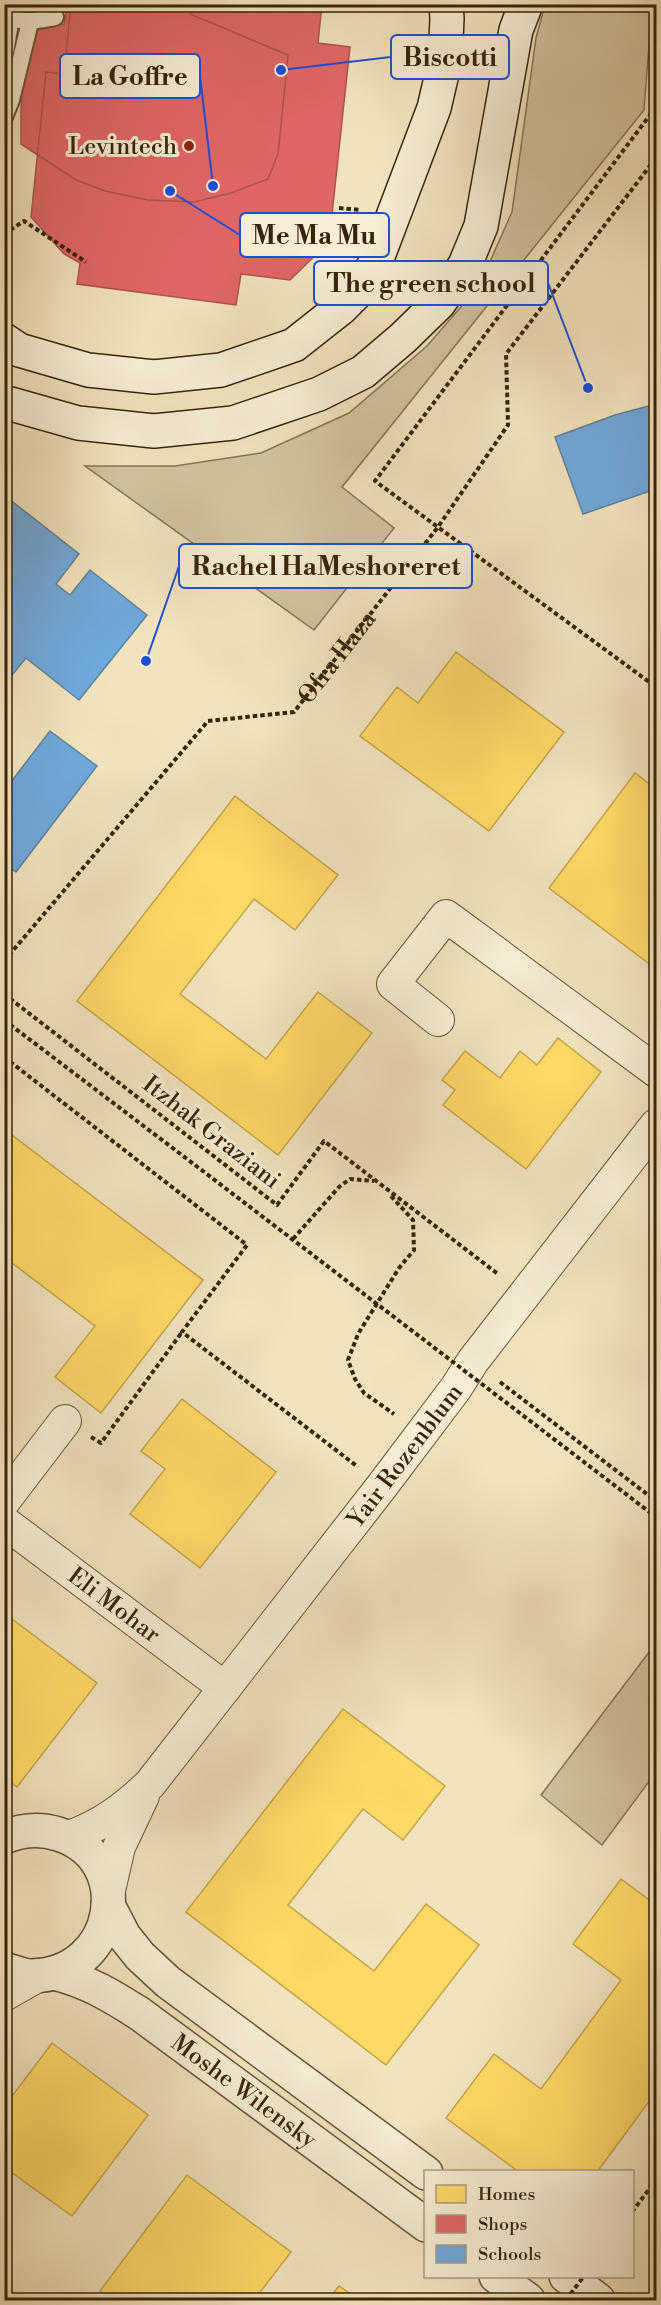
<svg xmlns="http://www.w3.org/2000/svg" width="661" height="2305" font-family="'Libre Bodoni',serif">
	<rect width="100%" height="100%" fill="#f1e3bd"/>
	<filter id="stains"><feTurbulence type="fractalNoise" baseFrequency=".00333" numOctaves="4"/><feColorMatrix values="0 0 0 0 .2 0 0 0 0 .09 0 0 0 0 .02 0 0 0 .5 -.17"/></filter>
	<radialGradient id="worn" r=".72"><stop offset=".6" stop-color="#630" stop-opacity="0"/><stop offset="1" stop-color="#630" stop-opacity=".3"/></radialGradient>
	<path fill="#d1c39f" stroke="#847454" stroke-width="1.5" d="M545,5H652L644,110L342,487L394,528L314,630L85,466H175L261,453L349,413L427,346L479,286L512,212L536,38Z
		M656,1643V1772L602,1845L541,1795Z"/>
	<path fill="#ffd966" stroke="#c3a34a" stroke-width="1.5" d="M456,652L564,732L489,831L360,736L397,687L418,703Z
		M635,773L656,789V969L549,888Z
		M235,796L338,875L295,930L254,899L180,994L266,1059L318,992L372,1033L278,1155L77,1001Z
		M558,1038L601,1072L526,1169L443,1105L455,1090L442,1080L465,1051L500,1078L520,1051L537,1065Z
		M4,1129L203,1280L101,1413L55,1377L95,1326L4,1257Z
		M182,1399L276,1472L200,1568L130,1514L165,1469L141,1451Z
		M4,1613L97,1683L17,1787L4,1777Z
		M343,1709L445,1786L403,1840L363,1809L288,1905L374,1971L426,1904L479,1945L386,2065L186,1912Z
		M621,1879L656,1905V2092L597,2172H519L446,2118L494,2054L541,2089L621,1980L573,1944Z
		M52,2043L148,2115L72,2216L4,2167V2107Z
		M187,2175L291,2252L254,2300H113L100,2291Z
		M339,2286L359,2300H328Z"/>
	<path fill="#e06666" stroke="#ad524a" stroke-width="1.5" d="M71,4H322L318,43L350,47L329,242L290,280L241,274L236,305L77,284L80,263L64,254L31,217L46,72L64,74Z
		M81,4H190V14L288,55L278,154L268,179L231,193L194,202L148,200L105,191L76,180L21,144V108L25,61L38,25L64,24L67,6Z"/>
	<path fill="#6fa8dc" stroke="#5e819d" stroke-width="1.5" d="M656,404V489L583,514L555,437L615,415Z
		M4,495L79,554L56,584L70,595L90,570L147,615L79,700L26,658L4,685Z
		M50,731L97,766L16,872L4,863V791Z"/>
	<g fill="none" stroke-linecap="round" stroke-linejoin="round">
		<g stroke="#665437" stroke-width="20">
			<path id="service" d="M4,11C18,26 38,20 55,17
				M4,59L11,17
				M4,117L11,100L30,22"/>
		</g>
		<g stroke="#665437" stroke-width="34">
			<g id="minor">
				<path d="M438,1020L393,984L446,916L656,1071"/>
				<path d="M4,1501L65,1421"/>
				<path id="s2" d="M4,1522L225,1688"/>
				<path id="s3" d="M69,1837C101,1826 125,1808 150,1784L382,1486L456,1388L473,1361L656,1125"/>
				<path d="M108,1895L119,1847L143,1796"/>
				<path d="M4,1995L39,1975"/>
			</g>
		</g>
		<g stroke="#665437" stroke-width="36">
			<g id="tertiary">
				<path d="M4,1837C22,1830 39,1828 58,1834C138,1858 118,1975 31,1976C22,1976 13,1971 4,1969"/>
				<path d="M108,1905L124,1936L140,1956L168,1982L426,2173"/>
				<path id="s4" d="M54,1973C87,1981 112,1996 140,2014L426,2225"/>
				<path d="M496,2276L528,2300"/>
				<path d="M566,2276L598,2300"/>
			</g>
		</g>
		<g stroke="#37250a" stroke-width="36">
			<path id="secondary" d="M4,340L19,350L88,370L154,377L221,370L294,345L341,308L359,290L375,264L434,108L445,61L447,19L446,4
				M4,402L78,423L154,431L233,423L319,394L363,372L403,338L439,303L465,265L481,226L516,30L526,4"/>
		</g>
		<g stroke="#37250a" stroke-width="4" stroke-dasharray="4.5 3" stroke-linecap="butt">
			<path d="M656,107L375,481L656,687"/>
			<path d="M339,208L361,210"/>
			<path d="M4,234L24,221L86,262"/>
			<path d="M4,949L11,953"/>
			<path id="s1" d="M4,961L208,721L294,712L438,527L508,425L506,354L656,158"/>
			<path d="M4,994L277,1205L324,1141L498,1274"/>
			<path d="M4,1020L195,1165"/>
			<path d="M4,1057L247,1245L182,1332L358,1467"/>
			<path d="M391,1196L413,1220L414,1250L399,1268L358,1334L348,1360L355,1379L364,1393L394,1414"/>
			<path d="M293,1239L339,1187L350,1179L374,1181"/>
			<path d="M500,1382L656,1501"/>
			<path d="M91,1437L101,1443L182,1332"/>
			<path d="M632,2212L656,2180"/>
		</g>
		<use href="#service" stroke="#f6edd4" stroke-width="16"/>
		<use href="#minor" stroke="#f6edd4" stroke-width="32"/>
		<use href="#tertiary" stroke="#f6edd4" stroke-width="33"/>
		<use href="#secondary" stroke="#f6edd4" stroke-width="33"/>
		<path stroke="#37250a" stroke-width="4" stroke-dasharray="4.5 3" stroke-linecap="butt" d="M195,1165L656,1517
			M566,2300L584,2276"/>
	</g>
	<circle fill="#8f2418" stroke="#f6edd4" stroke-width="2" cx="189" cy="146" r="6"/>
	<g text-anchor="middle" stroke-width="6" stroke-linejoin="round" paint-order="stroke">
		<g font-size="24" fill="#37250a" stroke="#f6edd4" text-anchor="end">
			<text x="177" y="154">Levintech</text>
		</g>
		<g font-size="24" fill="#37250a" stroke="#f6edd4">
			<text dy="8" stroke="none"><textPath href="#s1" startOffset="471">Ofra Haza</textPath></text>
			<text transform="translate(212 1132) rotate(38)" y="8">Itzhak Graziani</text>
			<text dy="8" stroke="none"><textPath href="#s3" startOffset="513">Yair Rozenblum</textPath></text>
			<text dy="8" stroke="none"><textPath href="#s2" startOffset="138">Eli Mohar</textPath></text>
			<text dy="8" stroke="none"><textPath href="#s4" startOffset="225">Moshe Wilensky</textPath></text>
		</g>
	</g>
	<path fill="none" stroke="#1d4ed8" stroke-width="2" d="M281 70L391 57M213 186L200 76M170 191L240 235M588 388L548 283M146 661L179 566"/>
	<g fill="#1d4ed8" stroke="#f6edd4" stroke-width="2">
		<circle cx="281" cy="70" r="6"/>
		<circle cx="213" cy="186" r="6"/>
		<circle cx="170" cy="191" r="6"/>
		<circle cx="588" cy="388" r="6"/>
		<circle cx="146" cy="661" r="6"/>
	</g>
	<g fill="#f6edd4" stroke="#1d4ed8" stroke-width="2">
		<rect x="391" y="35" width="118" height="44" rx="6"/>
		<rect x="60" y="54" width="140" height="44" rx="6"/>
		<rect x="240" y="213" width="149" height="44" rx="6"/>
		<rect x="314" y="261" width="234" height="44" rx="6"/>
		<rect x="179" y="544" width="293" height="44" rx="6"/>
	</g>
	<g font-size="26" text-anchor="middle" font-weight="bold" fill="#37250a">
		<text x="450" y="66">Biscotti</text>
		<text x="130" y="85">La Goffre</text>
		<text x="314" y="244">Me Ma Mu</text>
		<text x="431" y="292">The green school</text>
		<text x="326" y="575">Rachel HaMeshoreret</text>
	</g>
	<rect width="661" height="2305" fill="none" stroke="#f1e3bd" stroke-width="24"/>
	<rect x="6" y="6" width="649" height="2293" fill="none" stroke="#37250a" stroke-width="3"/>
	<rect x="12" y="12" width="637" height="2281" fill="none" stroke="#37250a" stroke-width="1.5"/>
	<rect x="424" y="2170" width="210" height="108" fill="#f6edd4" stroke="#aa9d83" stroke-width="1.5"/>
	<rect x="436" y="2185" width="30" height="18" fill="#ffd966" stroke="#aa9d83" stroke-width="1.5"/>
	<text x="478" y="2200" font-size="18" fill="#37250a">Homes</text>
	<rect x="436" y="2215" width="30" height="18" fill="#e06666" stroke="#aa9d83" stroke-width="1.5"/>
	<text x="478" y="2230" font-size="18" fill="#37250a">Shops</text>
	<rect x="436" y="2245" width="30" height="18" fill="#6fa8dc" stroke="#aa9d83" stroke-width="1.5"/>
	<text x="478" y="2260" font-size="18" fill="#37250a">Schools</text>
	<rect width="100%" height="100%" filter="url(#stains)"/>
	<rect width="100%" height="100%" fill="url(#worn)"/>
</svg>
